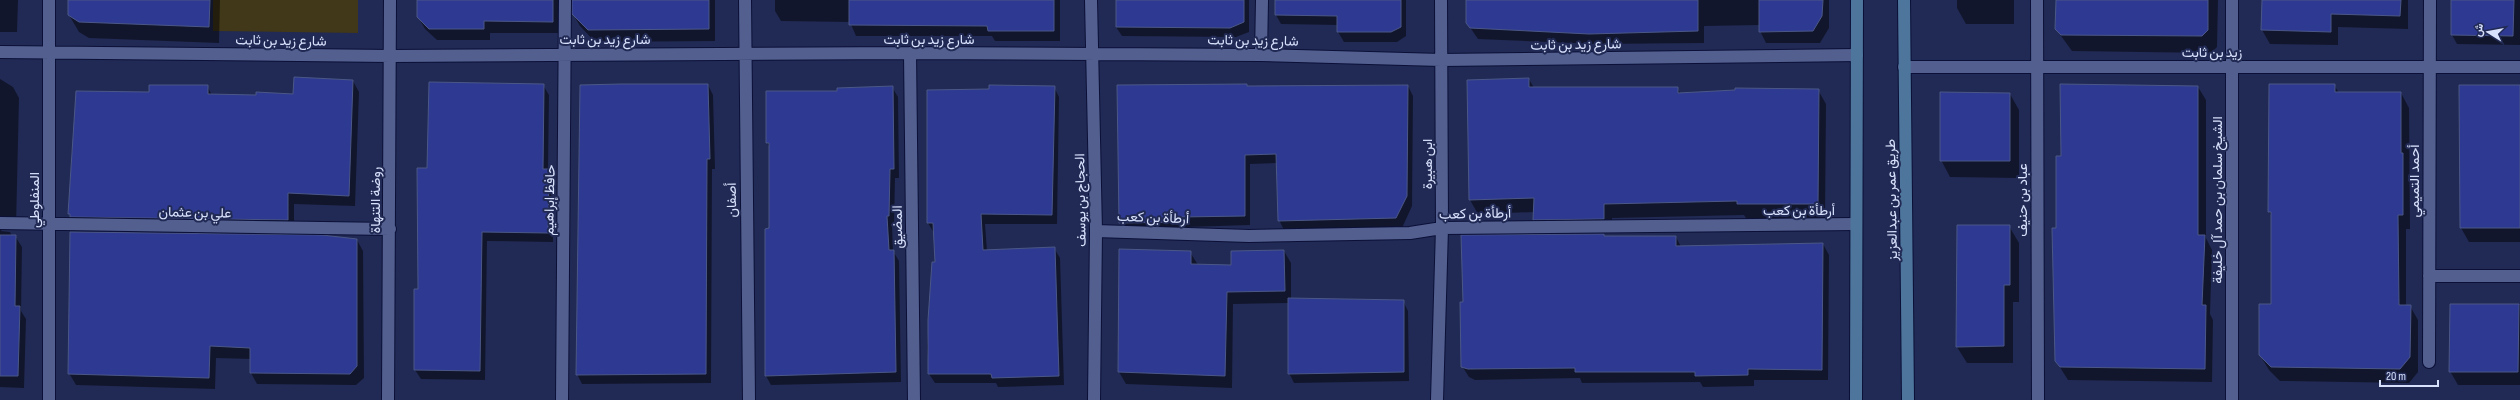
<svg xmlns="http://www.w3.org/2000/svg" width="2520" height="400" font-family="'Sofia Sans Condensed',Vazirmatn,sans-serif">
	<rect width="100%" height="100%" fill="#212a54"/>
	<path fill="#413719" d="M213,0H358V33L213,31Z"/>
	<path fill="#0007" d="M0,0H18L17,32H0Z
		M69,0H220L219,43L89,38L79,32L69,15Z
		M418,0H715V41L595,42L580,26L573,14V4L568,5L565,10L559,3V33H490V40H437L425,29L418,17Z
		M775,0H1060V41H995L992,36H856L850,22L781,21L775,11Z
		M1116,0H1249V32L1236,37L1122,36L1116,27Z
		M1276,0H1406V36L1397,42H1344L1338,32V25L1281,24L1276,15Z
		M1467,0H1829V28L1820,43H1766L1760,31V25L1704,26V43L1596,44L1478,39L1467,23Z
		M1957,0H2014V24H1966L1957,8Z
		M2057,0H2218L2217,47L2211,53L2072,51L2056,29Z
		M2263,0H2408V29L2338,27V45L2270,44L2262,30Z
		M2452,0H2520V45L2457,44L2452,35Z
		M0,79L13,87L19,98L16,227H3L1,231L10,232L12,236H15L22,247L21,311L26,319L24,388L0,387Z
		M1529,79L1534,88H1677L1681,94L1818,90L1826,104L1825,218H1746L1744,215L1612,218V233H1542L1534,219L1535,212L1478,214L1470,200Z
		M353,81L359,92L355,206L294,204V231L76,224L69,213L72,149L150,93L207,86L212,95H294Z
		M543,85L549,95L548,170L554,180L553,242L487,241L485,380L421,379L415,370L428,169Z
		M708,85L713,95L715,169H712L711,383L582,384L577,374Z
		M2334,85L2339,93H2401L2409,108L2410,229H2406V306H2410L2418,320V372L2409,383L2280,381L2269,370L2260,355L2272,305V217L2269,212Z
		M1118,86H1408L1413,96L1412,206L1402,228L1284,230L1279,220L1277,163L1250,164V225L1186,227V231L1125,232L1120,223Z
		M892,87L898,97L899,178H895L894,225H892L893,251L899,261L901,382L771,385L766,376L770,229V148L767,143V92H838Z
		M1054,87L1059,97L1057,224H985L987,251L1054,248L1060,258L1064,385L998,387L996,383H935L929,374L927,347L933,263H936L934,233L928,223V91Z
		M2198,87L2206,100V238L2212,250L2210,314L2213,320L2212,382L2068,380L2056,361L2057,229L2062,157Z
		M2520,87V242H2469L2461,228Z
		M2010,94L2019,110V178L1950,177L1941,160Z
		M2009,226L2019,243V302H2013V363H1967L1957,347Z
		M1605,237H1676L1681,247L1823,244L1829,255L1828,380H1754V386L1703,387L1700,382L1582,383L1580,378L1475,380L1469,377L1462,366L1464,303Z
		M357,240L363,251L364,378L356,385L257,384L251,373V359L216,358L215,389L76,385L69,373Z
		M1284,251L1291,263V299L1403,301L1408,311L1409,381L1294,383L1289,373V303L1233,304L1232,388L1126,384L1119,372L1190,252L1198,265L1232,266Z
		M2451,305H2520V385H2458L2450,371Z"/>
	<path fill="#2e3a91" stroke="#4b5786" d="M68,0H210L209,27L79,22L68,15Z
		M417,0H553V22L484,21V29H429L417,17Z
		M572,0H709V29L588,30L572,14Z
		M849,0H1054V31H988L987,26L849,25Z
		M1116,0H1244V22L1230,28L1116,27Z
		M1275,0H1401V27L1391,32H1337V16L1275,15Z
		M1466,0H1698V31L1589,34L1470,28L1466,23Z
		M1759,0H1823L1822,16L1813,31L1759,32Z
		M2056,0H2208V30L2202,36L2061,35L2055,29Z
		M2262,0H2401L2400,16L2331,14V32L2261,30Z
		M2451,0H2514L2513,36L2451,35Z
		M294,77L353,80L349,196L288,193V220L70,217V214H68L76,91L149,92V85H208V94L256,95V92L293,94Z
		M1529,78V87H1678V93L1735,90V88L1819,89L1818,204H1737V201L1604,204V219L1533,220L1534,198L1469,200L1467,80Z
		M429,82L544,84L543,169H549L548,233L482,232L480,371L414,370V289H418L417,168H427Z
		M621,84H708L710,159H707L706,374L576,375L580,85Z
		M1247,84V86L1408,85L1407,196L1396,218L1278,221L1276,154L1245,155V216L1181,217V222L1119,223L1117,85Z
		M2060,84L2198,86V235H2205L2202,305H2206L2205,369L2060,367L2055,361L2052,228H2056V156H2061Z
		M2269,84H2335V92H2401V153H2403V215H2398L2399,305H2411L2410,357L2400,369L2271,367L2259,355V304H2271V212H2268Z
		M989,85L1055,86L1052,215L981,214L983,250L1055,247L1059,376L992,378L991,374H928V320L932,262H935L933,223H927V90L989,89Z
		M2459,85H2520V228H2460Z
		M893,86L894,169H890L889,216H887L889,250H894L896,372L765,376V229L769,228V143H766V91H837V88Z
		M1940,92L2010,93V161H1940Z
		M1957,225H2010V285H2004V346L1956,347Z
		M70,232L322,235L357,239V366L350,374L250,373V348L210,346L209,378L68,374Z
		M1604,234V236H1676V246L1823,243L1822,370L1748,369V375L1695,376V372H1575V368L1468,369L1461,367L1460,302H1463L1461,235Z
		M0,235H16L15,306H20L18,376H0Z
		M1119,249L1191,251V264L1231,265V251L1284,250L1285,291L1227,292L1225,376L1118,372Z
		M1288,298L1404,300V372L1288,374Z
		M2450,304H2519L2518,372H2449Z"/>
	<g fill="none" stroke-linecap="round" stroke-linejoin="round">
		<g stroke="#0b1038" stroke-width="14">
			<path id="street" d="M745,0L749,400
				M1091,0L1096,231L1094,400
				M2037,0L2038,400
				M0,52L391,56L910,53L1261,55L1441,60L1857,55
				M910,53L914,400
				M1261,55L1262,0
				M1904,67H2520
				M0,223L390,229
				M1096,231L1249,236L1410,233L1442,228L1856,224
				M2429,276H2520
				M2429,362L2430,0
				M49,400V0
				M388,400L390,0
				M562,400L565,0
				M1437,400L1442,228L1441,0
				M2232,400V0"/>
		</g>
		<g stroke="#0b1038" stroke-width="14">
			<path id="secondary" d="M1904,0L1908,400
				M1856,400L1857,0"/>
		</g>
		<use href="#street" stroke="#53608f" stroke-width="12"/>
		<use href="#secondary" stroke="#4e769c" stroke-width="12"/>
	</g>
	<g text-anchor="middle" stroke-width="4" stroke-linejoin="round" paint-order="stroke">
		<g font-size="14" fill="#d8e1fc" stroke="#212a54">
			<text x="605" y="44">شارع زيد بن ثابت</text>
			<text x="929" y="44">شارع زيد بن ثابت</text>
			<text transform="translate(281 40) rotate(1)" y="5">شارع زيد بن ثابت</text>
			<text transform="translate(1253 40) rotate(1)" y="5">شارع زيد بن ثابت</text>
			<text transform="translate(1576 44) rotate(-1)" y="5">شارع زيد بن ثابت</text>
			<text x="2212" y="57">زيد بن ثابت</text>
			<text transform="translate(1427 164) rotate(-90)" y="5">ابن هبيرة</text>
			<text transform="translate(2414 181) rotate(-90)" y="5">أحمد التميمي</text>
			<text transform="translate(34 200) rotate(-90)" y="5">المنفلوطي</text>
			<text transform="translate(375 200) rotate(-90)" y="5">روضة التنهاة</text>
			<text transform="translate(549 200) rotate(-89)" y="5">حافظ إبراهيم</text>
			<text transform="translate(731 200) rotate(-91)" y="5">أصفان</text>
			<text transform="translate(1080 200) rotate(-91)" y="5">الحجاج بن يوسف</text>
			<text transform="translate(1891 200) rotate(-91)" y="5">طريق عمر بن عبدالعزيز</text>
			<text transform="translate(2022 200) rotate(-90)" y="5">عباد بن حنيف</text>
			<text transform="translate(2217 200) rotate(-90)" y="5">الشيخ سلمان بن حمد آل خليفة</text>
			<text x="1799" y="215">أرطأة بن كعب</text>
			<text transform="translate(195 212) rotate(1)" y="5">علي بن عثمان</text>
			<text transform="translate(1475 213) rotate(-1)" y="5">أرطأة بن كعب</text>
			<text transform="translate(1153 217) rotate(2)" y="5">أرطأة بن كعب</text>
			<text transform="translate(897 227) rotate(-91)" y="5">المضيق</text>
		</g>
	</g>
	<g transform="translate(2488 32) rotate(281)" stroke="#212a54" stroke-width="3" paint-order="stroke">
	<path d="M0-3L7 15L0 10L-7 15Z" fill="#d8e1fc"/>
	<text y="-6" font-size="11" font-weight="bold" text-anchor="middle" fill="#d8e1fc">ش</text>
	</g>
	<path d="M2380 380v6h58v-6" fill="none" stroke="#d8e1fc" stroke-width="2"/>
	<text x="2386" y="380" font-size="12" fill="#d8e1fc" stroke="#212a54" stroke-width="3" paint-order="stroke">20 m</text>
</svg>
